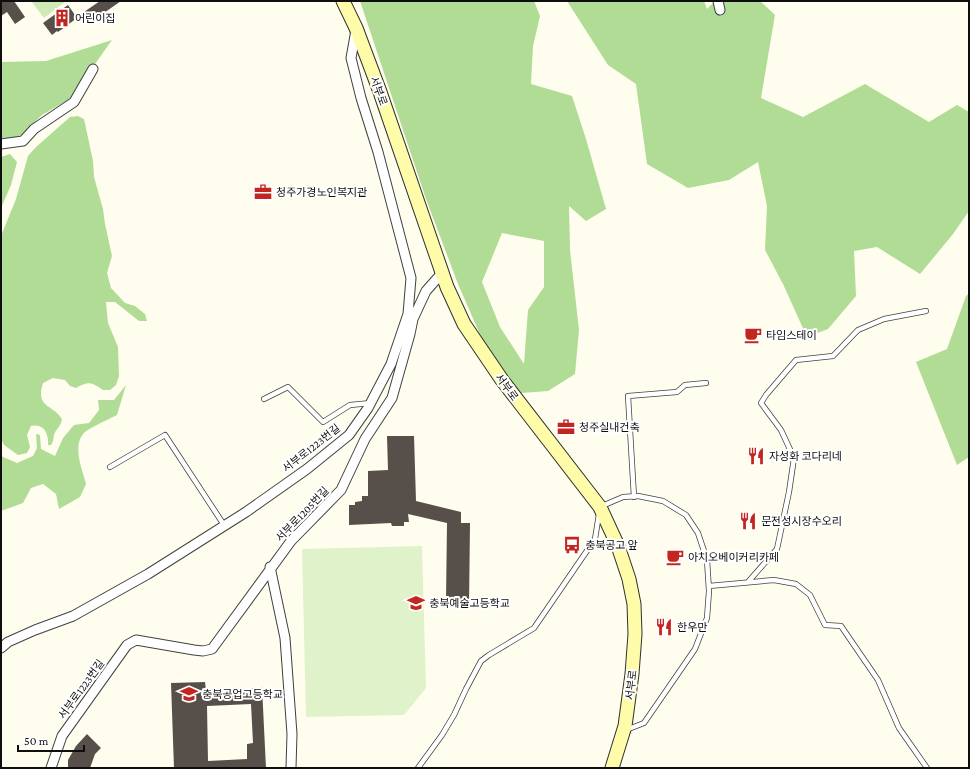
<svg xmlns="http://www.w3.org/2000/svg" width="970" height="769" font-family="'Crimson Pro','Noto Sans KR',serif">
	<rect width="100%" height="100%" fill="#fffdee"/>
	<path fill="#ceebb7" d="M31,1H65V2L44,18Z"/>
	<path fill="#b0dc95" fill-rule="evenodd" d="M360,1H534L540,16L533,46L531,84L572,96L586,139L606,209L586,221L569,206L570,250L579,330L575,374L548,391L521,393L485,346L458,284L426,199ZM502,233L544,241V287L528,310L524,364L500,327L482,282Z
		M567,1H704L707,9L715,1H760L775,15L761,98L803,117L865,84L929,122L957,105L969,112V211L953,234L920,274L877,247L854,251L856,296L828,329L807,337L783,284L765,250L767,206L758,162L729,180L688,188L647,164L636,84L608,65Z
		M112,40L71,98L42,115L19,137L1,139V62L46,61Z
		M78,116L84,119L93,161L94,177L103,209L105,224L112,256L107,273L111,288L125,303L135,306L145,314L147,321H139L115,302H106L108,323L118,347L119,376L116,385L110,390H103C91,382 89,381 76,388L70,386L65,380L53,378L43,383C35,408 53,404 62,419C61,427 56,428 54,435C53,439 54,441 51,445H48C49,434 44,423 31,426L27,435L30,447L27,453L18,455L4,445L1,439V236L16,199L28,156L36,147L70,117Z
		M10,154L17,162L11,185L1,208V157Z
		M969,293V457L957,465L916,362L947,349L966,296Z
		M126,385L117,415C109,419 89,428 84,433C72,446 82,469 86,484L80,497L59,509L56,494L43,484L31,488L23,503L1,511V456L17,463L33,456L37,448L36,434L40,435L41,449L55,456L63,438L74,425L89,423L99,410L98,400H114Z"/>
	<path fill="#e0f2c9" d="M422,546L426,688L404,715L306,717L302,549Z"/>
	<path fill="#57504a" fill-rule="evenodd" d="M1,1H14L25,17L15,24L7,12L1,16Z
		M100,1H121L91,22L84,12Z
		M68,5L77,18L58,32L57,31L52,35L43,23Z
		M387,436H414L416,501L461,512V523H470L469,607L456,606V601H446L447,523L408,514L409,522H404V526H392L391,523L349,525V505H355V502L362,501V496H368V471L388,470Z
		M205,682L206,690L256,688L262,687L266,768H174L171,683ZM251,704L253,743L247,744V759L208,761L207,706Z
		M87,734L101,748L95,754L90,768H68V760L76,746Z"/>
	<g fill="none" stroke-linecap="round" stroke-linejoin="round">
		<g stroke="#414141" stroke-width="6">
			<path id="service" d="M264,399L288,387L323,422L350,405L371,403
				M110,467L165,435L224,525
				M634,497L628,396L677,392L685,385L706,383
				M602,506L623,497L638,496L663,501L686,515L698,533L707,560L709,591L707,618L695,649L644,723L626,730
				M748,582L777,549L789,492L794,458L781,430L761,403L766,395L796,360L833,356L858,330L884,319L926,311
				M709,586L774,580L796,584L810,595L825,625L841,626L878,680L899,728L927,768
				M418,768L442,735L454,715L466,689L481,661L489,655L534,628L595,539L599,514"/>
		</g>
		<g stroke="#414141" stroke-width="11">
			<path id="minor" d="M718,1L720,10
				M1,144L23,141L34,129L74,102L93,69
				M270,567L285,638L292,734L291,768
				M1,648L8,642L35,630L73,616L148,574L246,512L307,469L349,435L368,408L391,364L408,314L411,278L378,152L361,98L351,58L356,30
				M51,768L62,736L127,645L136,640L194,650L203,651L212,649L291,541L341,490L365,439L392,398L410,334L413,319L426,291L442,273"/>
		</g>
		<g stroke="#303030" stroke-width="15">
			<path id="secondary" d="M343,1L356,28L380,92L447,287L464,324L502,380L600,507L618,546L629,579L634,604L635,634L632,674L625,726L612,768"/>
		</g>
		<use href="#service" stroke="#fff" stroke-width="4.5"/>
		<use href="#minor" stroke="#fff" stroke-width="9"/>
		<use href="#secondary" stroke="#fffca9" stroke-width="13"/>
	</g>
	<defs>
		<g id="building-bare" transform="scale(1.38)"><path d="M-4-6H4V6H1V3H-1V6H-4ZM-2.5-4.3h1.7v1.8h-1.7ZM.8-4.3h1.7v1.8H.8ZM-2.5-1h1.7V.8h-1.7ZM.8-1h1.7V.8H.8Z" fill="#c32521" stroke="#fff" stroke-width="2.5" paint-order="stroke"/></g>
		<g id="office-bare" transform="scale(1.38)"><path d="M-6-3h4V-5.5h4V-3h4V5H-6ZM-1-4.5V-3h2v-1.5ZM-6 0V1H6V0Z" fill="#c32521" stroke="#fff" stroke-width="2.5" paint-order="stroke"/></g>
		<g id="cafe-bare" transform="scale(1.38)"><path d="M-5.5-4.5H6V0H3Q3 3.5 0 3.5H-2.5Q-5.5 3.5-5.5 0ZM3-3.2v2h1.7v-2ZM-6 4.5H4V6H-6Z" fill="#c32521" stroke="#fff" stroke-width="2.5" paint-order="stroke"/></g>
		<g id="restaurant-bare" transform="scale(1.38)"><path d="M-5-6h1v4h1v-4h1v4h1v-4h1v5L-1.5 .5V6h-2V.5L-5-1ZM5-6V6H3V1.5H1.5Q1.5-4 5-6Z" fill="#c32521" stroke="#fff" stroke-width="2.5" paint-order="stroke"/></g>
		<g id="bus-bare" transform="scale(1.38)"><path d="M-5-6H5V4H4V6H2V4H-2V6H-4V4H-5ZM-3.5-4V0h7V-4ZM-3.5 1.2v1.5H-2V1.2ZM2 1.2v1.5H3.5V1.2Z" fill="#c32521" stroke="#fff" stroke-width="2.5" paint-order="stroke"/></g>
		<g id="school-bare" transform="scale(1.38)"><path d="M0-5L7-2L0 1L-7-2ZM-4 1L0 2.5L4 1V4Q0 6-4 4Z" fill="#c32521" stroke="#fff" stroke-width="2.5" paint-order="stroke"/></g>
	</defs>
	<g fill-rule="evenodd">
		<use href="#building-bare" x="62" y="18"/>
		<use href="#office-bare" x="263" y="192"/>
		<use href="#cafe-bare" x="753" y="335"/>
		<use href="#office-bare" x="566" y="427"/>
		<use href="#restaurant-bare" x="756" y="456"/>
		<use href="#restaurant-bare" x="748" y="521"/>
		<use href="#bus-bare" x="572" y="545"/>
		<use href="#cafe-bare" x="675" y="557"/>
		<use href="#school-bare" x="416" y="603"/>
		<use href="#restaurant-bare" x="664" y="627"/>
		<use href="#school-bare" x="189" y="694"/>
	</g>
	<g text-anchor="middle" stroke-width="4" stroke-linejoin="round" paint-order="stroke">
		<g font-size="11" fill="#0e0e0e" stroke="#fff" text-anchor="start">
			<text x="75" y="22">어린이집</text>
			<text x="276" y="196">청주가경노인복지관</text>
			<text x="766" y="339">타임스테이</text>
			<text x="579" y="431">청주실내건축</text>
			<text x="769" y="460">자성화 코다리네</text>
			<text x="761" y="525">문전성시장수오리</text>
			<text x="585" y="549">충북공고 앞</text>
			<text x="688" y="561">아치오베이커리카페</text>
			<text x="429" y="607">충북예술고등학교</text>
			<text x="677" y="631">한우만</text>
			<text x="202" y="698">충북공업고등학교</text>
		</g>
		<g font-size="11" fill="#0e0e0e" stroke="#fff">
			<text transform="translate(379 91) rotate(70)" y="4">서부로</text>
			<text transform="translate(507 387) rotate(53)" y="4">서부로</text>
			<text transform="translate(311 448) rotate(-38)" y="4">서부로1223번길</text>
			<text transform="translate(302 514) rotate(-46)" y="4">서부로1205번길</text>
			<text transform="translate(631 685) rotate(-83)" y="4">서부로</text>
			<text transform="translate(81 689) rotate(-54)" y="4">서부로1223번길</text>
		</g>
	</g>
	<rect width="970" height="769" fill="none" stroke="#0e0e0e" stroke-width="4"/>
	<path d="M18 745v6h66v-6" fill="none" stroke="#0e0e0e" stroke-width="2"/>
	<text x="24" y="745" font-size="12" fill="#0e0e0e" stroke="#ffffff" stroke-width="3" paint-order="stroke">50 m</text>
</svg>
